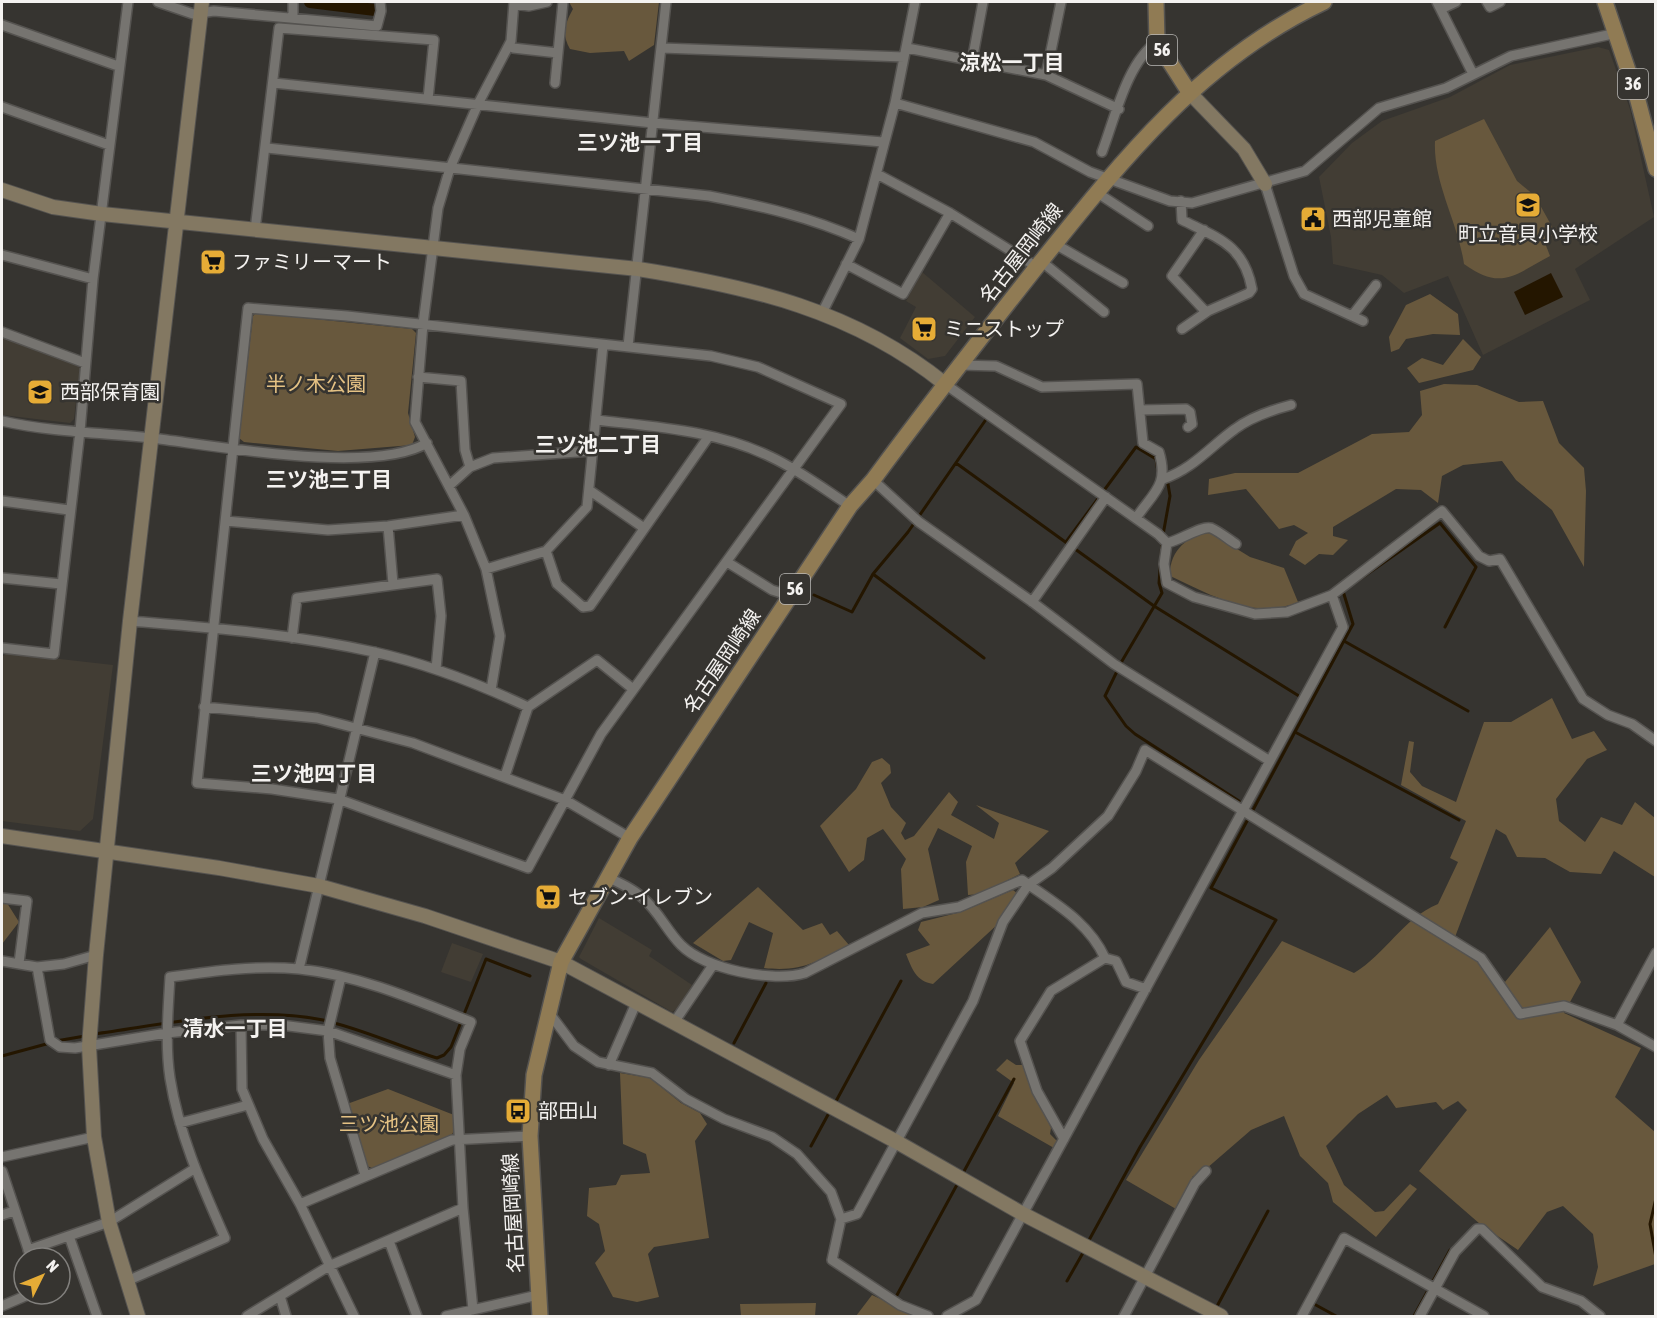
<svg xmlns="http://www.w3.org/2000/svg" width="1657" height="1318" font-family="'Asap Condensed','Noto Sans JP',sans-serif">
	<rect width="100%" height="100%" fill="#363430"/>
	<path fill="#423d34" d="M1598,47L1609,50L1630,109L1654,217L1575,269L1590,300L1483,355L1448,276L1404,293L1382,275L1333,264L1331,237L1319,177L1352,143L1382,121L1450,97L1510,65Z
		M922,272L975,317L945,356L928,359L900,338L916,307L906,301Z
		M2,337L76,363L80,368L74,419L70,423L2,415Z
		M7,653L113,665L93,819L80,831L2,821V665L3,656Z
		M599,918L652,950L649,956L692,985L679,1007L672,1012L581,959L579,957Z
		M452,943L483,954L471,982L441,972Z"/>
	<path fill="#68583d" d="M569,2H659L654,45L629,61L624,51L590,53L570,49C561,33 565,24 573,9Z
		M1484,119L1517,181L1535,196L1555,232L1545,243L1550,256C1514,275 1501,291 1464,264C1458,222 1433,183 1435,141Z
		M1430,294L1458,314L1460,335L1433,334L1406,339L1399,349L1391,352L1389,337L1406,305Z
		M256,313L412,329L416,333L408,413L415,437L412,445L338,451L244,442L239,438L253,316Z
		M1463,339L1481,357L1473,370L1419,383L1407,368L1422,358L1443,365Z
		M1444,384L1477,385L1519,402L1543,401L1559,443L1584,468L1586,491L1584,567L1552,510L1516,480L1502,461L1463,465L1442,476L1438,503L1421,490L1396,489L1333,527V536L1348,540L1333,555L1319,554L1305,565L1289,555L1296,541L1308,533L1294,525L1279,529L1246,489L1208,495L1209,479L1235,473H1298L1372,434L1409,432L1422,415L1420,391Z
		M1211,533L1250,557L1284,568L1298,602C1255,621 1209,594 1170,576C1169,552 1187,534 1211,533Z
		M1552,698L1572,739L1594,731L1607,750L1587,759L1556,799L1559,821L1585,842L1601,817L1622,825L1635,802L1655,818V877L1614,851L1601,874L1570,872L1545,858L1517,857L1506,835L1496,829L1455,937L1505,982L1550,927L1581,982L1564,1013L1641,1048L1615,1097L1655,1132V1264L1593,1286L1598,1267L1593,1234L1563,1206L1547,1212L1518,1250L1480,1224L1419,1171L1467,1110L1458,1101L1443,1110L1436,1102L1396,1108L1387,1095L1358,1114L1326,1146L1344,1185L1375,1212L1384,1211L1410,1184L1417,1189L1376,1237L1333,1202L1328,1183L1300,1156L1284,1116L1251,1130L1199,1175L1193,1176L1176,1209L1126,1180L1199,1060L1282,941L1354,973C1386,954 1402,919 1438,904L1458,862L1450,858L1466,821L1401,785L1409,741L1414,742L1410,772L1422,786L1456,802L1484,722H1511Z
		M882,758L890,765L891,773L881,783L891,807L906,823L901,833L905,840L914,836L949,792L958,802L951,815L994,839L999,823L976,805L1049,831L1015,863L1020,874L980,894L968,895L966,862L972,846L938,828L928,849L939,900L923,907L903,909L901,869L906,859L883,829L867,838L864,860L849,872L820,826L856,789L872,762Z
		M758,887L803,930L822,923L830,935L837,931L849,945C817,962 801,972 764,968L773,933L749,922L731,960L723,961L693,943Z
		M1013,890L1018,894L999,923L933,984C916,981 912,969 906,954L930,945L918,930L921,922L961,912Z
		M2,895L19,922L2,944Z
		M1007,1059L1016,1065H1023L1051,1128L1050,1134L1057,1141L1054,1148L998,1116L1014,1083L996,1070Z
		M620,1073L650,1078L681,1103L700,1113L707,1124L695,1141L709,1238L654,1247L648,1254L659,1297L637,1302L613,1297L595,1263L605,1251L599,1224L587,1216L589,1188L616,1185L621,1175L650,1173L646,1154L623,1144Z
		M388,1089L454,1115L455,1129L451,1136L372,1168L367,1166L347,1104Z
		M872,1295L917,1316H856Z
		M816,1303L815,1316H741L740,1304Z"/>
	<path fill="#241600" d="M1551,273L1563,297L1525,315L1514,292Z"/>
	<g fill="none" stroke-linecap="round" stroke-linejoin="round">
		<path stroke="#241600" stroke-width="3" d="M956,463L1154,606L1299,696
			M1163,535L1170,496L1168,484
			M1066,542L1136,447L1156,459L1158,472
			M1162,542L1159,583L1162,593L1122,661L1105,696L1126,726L1135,734L1239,801
			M873,574L984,658
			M1353,584L1440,523L1476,567L1445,627
			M814,595L852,612L873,574L908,532L987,418
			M1344,641L1468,711
			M1295,732L1459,820
			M94,1034C168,1024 249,1005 323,1020C362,1029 398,1046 437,1058L444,1055L451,1047L486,959L530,976
			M56,1041L85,1036
			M734,1043L766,983
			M2,1056L50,1043
			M835,1103L901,981
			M811,1146L830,1111
			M962,1175L1014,1079
			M1656,1198L1650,1224L1656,1258
			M1088,1242L1140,1147L1276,920L1211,888L1353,624L1343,591
			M1067,1281L1084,1251
			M897,1295L959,1181
			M1314,1304L1336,1316
			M1215,1310L1268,1211
			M1414,1316L1450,1250"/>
		<path stroke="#241600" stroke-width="12" d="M310,2L375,10"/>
		<g stroke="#555350" stroke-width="12">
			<path id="street" d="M158,2L193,14L214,11L377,26L381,11L380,2
				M293,2V18
				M1437,2L1473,74
				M1487,2L1490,7L1500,2
				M514,4L529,6L547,2
				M1441,9L1456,2
				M2,25L118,66
				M509,45L513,48L558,53
				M662,48L904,57
				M907,48L1046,75L1119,109
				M972,61L983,2
				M1046,75L1061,2
				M274,83L653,123L883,142
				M555,83L563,2
				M895,103L1034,142L1090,172L1170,201L1192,203L1305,171L1379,108L1446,88L1511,56L1617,33
				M2,107L109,145
				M267,148L709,196C761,206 810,217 859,239
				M1102,152C1115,118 1127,62 1157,42
				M877,174L950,213L1037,267
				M1265,184L1294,276L1304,294L1363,321
				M1096,192L1148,226
				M1181,201L1182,220C1218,238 1244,245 1252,289L1249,293L1208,311L1182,329
				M255,230L279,28L434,40L428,99
				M1204,230L1172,276L1206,312
				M1055,244L1123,283
				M2,255L93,279
				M1041,261L1104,312
				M846,264L903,294L950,213
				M248,308L347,316L711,356L758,367L841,404L601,734L528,868L338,799L272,789L197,783Z
				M822,313L859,239L895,103L915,2
				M1352,316L1376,285
				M2,332L85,363
				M628,346L666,2
				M960,365L996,366L1042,387L1137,384L1143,443L1159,452C1169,485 1154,492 1136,518
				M418,377L461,381L465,450L470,467
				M945,384L1158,534L1167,543L1164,564L1167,583L1194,597L1255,614L1287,612L1332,595L1442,511L1479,556L1489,561L1500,559L1583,699L1608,715L1632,724L1656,741
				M1140,410L1186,409L1190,412L1192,424L1188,427
				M596,420C655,427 716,430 771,457C799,470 824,489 850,506
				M2,421C50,432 102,433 152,438C217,446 373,475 427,443
				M1163,479C1193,469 1211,446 1235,429C1251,417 1272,410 1291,405
				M873,480L919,522L1031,601L1114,664L1270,761
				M450,485L470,467L493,458L591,451
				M589,490L644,528
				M2,501L69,510
				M226,521L328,530L388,526L464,515
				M388,526L393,584
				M1167,543C1179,541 1202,525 1211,528C1220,532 1228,539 1236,544
				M546,551L557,584L583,607L590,606L709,436
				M727,562L772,590L791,596
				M486,569L546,551L587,507L603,345
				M2,578L61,584
				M1032,602L1106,497
				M130,621C212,628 294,634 374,652C428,664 479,684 528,707
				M292,638L297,598L437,579L441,616L436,669
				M2,648L54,654L80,431L93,279L128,2
				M491,690L500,636L486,569L464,515L415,422L423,324L438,208L450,168L478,104L511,41L514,2
				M204,707L317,718L413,743L565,800L630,838
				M505,776L528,707L597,660L633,689
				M607,877C620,883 633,889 643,898C659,912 667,931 681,945C705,969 773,983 805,973L922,913L959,907L1022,880C1054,903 1088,921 1105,958L1116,961L1126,982L1146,989
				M2,898L27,901L19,963
				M2,961L37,967L64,964L96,955
				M37,967L50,1040L60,1047L75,1048L167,1033L241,1025H281L328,1031L456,1075
				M299,969L375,652
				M341,977L328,1031L330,1058L365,1175
				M550,1014L574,1046L598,1062L652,1073L686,1099L724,1119L772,1137L797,1154L831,1192L841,1219L832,1260L900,1305L928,1316
				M675,1021L713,965
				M241,1025L242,1089L263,1139L300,1204L354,1316
				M1617,1025L1656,953
				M609,1065L637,1001
				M180,1123L248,1105
				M1064,1139L1037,1091L1020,1041L1051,991L1105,958
				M2,1157L94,1137
				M2,1171L31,1258
				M300,1204L452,1140L530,1136
				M2,1215L14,1211
				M841,1219L857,1214L973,1001L1003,922L1028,885L1052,868L1108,816L1136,771L1145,750L1481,958L1520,1014L1564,1006L1617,1025L1656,1047
				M69,1236L97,1316
				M389,1241L417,1316
				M28,1250L109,1222L194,1169
				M127,1281L225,1238C202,1186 179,1135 170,1078C165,1045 168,1011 170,977C213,971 255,965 299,969C358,975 416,1000 471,1022L460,1049L456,1075L463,1208L473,1310
				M280,1296L286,1316
				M2,1306L30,1294
				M247,1316L329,1266L463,1208
				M446,1316L538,1295
				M947,1316L976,1300L1343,627L1332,595
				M1124,1316L1195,1183L1206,1171
				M1302,1316L1344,1238L1484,1316
				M1420,1316L1455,1252L1477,1229H1482L1542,1287L1581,1301L1600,1316"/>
		</g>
		<g stroke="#555350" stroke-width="16">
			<path id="secondary" d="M1189,92L1244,149L1265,184
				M2,190L53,207L102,214L638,269C751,287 853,310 945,384
				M2,836L219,868L319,886L425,916L561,962L897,1142L1023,1214L1221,1316
				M138,1316L109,1222L94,1137L89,1046L96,955L130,621L202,2"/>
		</g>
		<g stroke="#555350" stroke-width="18">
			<path id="primary" d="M1156,2L1157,42L1189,92
				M1605,2L1637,97L1656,169
				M540,1316L530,1136L534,1075L561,962L630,838L850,506L873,480C927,407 983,335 1039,264C1122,160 1201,60 1324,2"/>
		</g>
		<use href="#street" stroke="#767470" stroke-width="9"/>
		<use href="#secondary" stroke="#837862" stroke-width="14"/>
		<use href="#primary" stroke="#907b54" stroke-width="15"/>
	</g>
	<defs>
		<g id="school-square" transform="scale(1.35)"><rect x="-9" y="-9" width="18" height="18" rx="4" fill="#e6ac36" stroke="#363430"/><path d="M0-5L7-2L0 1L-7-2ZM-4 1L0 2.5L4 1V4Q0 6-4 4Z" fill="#111"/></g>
		<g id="civic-square" transform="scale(1.35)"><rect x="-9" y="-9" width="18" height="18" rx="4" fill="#e6ac36" stroke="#363430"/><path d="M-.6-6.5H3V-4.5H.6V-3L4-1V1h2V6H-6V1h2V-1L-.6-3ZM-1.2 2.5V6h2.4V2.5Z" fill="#111"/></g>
		<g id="supermarket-square" transform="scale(1.35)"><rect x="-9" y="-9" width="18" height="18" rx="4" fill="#e6ac36" stroke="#363430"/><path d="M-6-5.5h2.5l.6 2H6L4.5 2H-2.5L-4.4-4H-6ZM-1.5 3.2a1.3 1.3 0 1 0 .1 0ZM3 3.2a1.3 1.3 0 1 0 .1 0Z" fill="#111"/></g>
		<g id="bus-square" transform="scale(1.35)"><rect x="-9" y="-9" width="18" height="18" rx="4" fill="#e6ac36" stroke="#363430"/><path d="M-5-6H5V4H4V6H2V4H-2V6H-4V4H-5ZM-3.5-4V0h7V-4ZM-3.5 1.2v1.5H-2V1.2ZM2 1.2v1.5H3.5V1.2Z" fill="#111"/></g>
	</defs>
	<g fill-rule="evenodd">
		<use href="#school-square" x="1528" y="205"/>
		<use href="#civic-square" x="1313" y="219"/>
		<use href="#supermarket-square" x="213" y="262"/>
		<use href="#supermarket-square" x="924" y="329"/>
		<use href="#school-square" x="40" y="392"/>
		<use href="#supermarket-square" x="548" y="897"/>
		<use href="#bus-square" x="518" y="1111"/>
	</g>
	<g text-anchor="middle" stroke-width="5" stroke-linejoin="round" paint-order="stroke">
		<g fill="#363430" stroke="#bbb9b6" stroke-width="1.5">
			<rect x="1147" y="35" width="30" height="30" rx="4.5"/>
			<rect x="1618" y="69" width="30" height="30" rx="4.5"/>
			<rect x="780" y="574" width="30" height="30" rx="4.5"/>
		</g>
		<g font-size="18" font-weight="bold" fill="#f4f2f0">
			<text x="1162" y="56">56</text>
			<text x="1633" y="90">36</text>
			<text x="795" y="595">56</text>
		</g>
		<g font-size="20" fill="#f4f2f0" stroke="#363430" text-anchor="start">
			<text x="1332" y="226">西部児童館</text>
			<text x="1528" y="241" text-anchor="middle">町立音貝小学校</text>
			<text x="232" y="269">ファミリーマート</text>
			<text x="944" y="336">ミニストップ</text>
			<text x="60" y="399">西部保育園</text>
			<text x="568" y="904">セブン-イレブン</text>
			<text x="538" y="1118">部田山</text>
		</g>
		<g font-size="20" fill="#f4f2f0" stroke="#363430">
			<text transform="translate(1021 253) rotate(-52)" y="7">名古屋岡崎線</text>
			<text transform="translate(722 661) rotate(-56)" y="7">名古屋岡崎線</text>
			<text transform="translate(513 1213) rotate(-93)" y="7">名古屋岡崎線</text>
		</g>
		<g font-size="20" fill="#e5c284" stroke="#363430">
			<text x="316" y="391">半ノ木公園</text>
			<text x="389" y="1131">三ツ池公園</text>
		</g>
		<g font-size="21" font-weight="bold" fill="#f4f2f0" stroke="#363430">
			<text x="1012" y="70">涼松一丁目</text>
			<text x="640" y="150">三ツ池一丁目</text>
			<text x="598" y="452">三ツ池二丁目</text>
			<text x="329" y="487">三ツ池三丁目</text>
			<text x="314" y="781">三ツ池四丁目</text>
			<text x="235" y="1036">清水一丁目</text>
		</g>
	</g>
	<rect width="1657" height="1318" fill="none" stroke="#f4f2f0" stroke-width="6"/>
	<g transform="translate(42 1276) rotate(47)"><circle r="28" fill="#363430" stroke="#82807d" stroke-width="1.5"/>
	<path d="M0-4.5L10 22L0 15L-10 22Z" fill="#e6ac36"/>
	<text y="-9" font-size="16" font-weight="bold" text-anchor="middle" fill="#f4f2f0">N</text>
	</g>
</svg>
